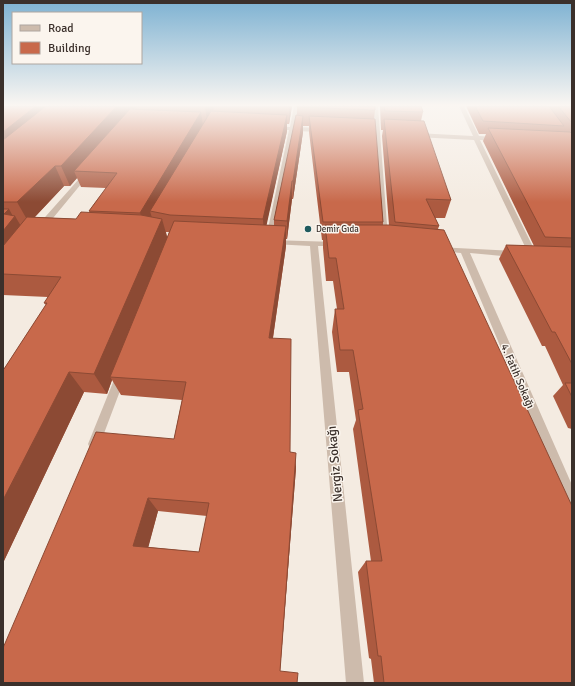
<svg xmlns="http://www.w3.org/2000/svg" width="575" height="686" font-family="Signika,sans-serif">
	<rect width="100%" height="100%" fill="#f4ebe1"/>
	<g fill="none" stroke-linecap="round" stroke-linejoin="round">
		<path fill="#cdbbac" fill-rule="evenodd" d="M294,106H299L295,127L322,128L325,130L322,132L295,131L274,238L270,240L266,238L289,130H274L271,128L274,126L290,127Z
			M373,106H378L388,238L384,240L380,238Z
			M459,106H464L479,136L496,137L499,139L496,141L480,140L537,255L536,257L533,258L529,255L474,140L416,137L413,135L416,133L473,136Z
			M86,171L91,172L44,229H38V225Z
			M270,240L336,242L340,244L336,246H318L364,683H346L310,246L273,244H270Z
			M437,247L514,251L518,254L514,257L470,253L572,485V507L567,505L461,253L440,251H437Z
			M121,371L125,372L126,375L100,444L98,448L94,450L90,448L88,444L116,375L117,372Z"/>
	</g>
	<path fill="#ac5a40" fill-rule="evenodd" d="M3,106H292L289,124H287V131L266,225L274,226V220L297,115V106L375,110L374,119L383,222V225H389L382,136L383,130H381L380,106H421L423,112L421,121L451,200L445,218H435L439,226L438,229L572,683H374L371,659L369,658L358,572L366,561H371L353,429L356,420L349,372H337L332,332L335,309H337L333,281H326L323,248V240H322L309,132V126H303V132L293,199H292L287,239H286V246L273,338L290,452L296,468L280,671L3,683L174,439L182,400L121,395L112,380L107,394L84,392L3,563V369H4L46,305L44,303L48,297L3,295ZM77,178L81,187L106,188L89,211L90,213L76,219L35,217L64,186H70ZM166,232H169L167,238ZM158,511L207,516L199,552L148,547Z
		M466,106H572V429L568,428L553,396L563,385L545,346H542L499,259L506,245L534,246L483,141L486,134H479Z"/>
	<path fill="#8c4a34" d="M36,106H65L3,160V132Z
		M117,106H135L136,109L82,172L74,171L77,178L70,186L61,166Z
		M205,106H214V108L207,120Z
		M289,106H292L289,124Z
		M201,112L203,126L150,211L152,218L145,229L140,213Z
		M287,115V131L264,237L263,219Z
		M303,116V132L293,199V181Z
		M55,166L64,186L29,223L17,202Z
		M292,181V199L287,239V221Z
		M9,209L14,218L15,216L28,238L3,270V231L4,214Z
		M162,219L168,240L110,377L112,380L107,394L94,374Z
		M286,226V246L270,358L269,338Z
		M69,372L84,392L3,563V500Z
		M296,453V468L280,671Z
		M148,498L158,511L146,556L133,546Z"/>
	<path fill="#c8694b" stroke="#8c4a34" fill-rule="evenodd" d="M3,106H36L3,132Z
		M46,106H117L61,166H55L17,202H3V140Z
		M297,106H375V110L297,107Z
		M384,106H421L423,112L385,111Z
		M475,106H549L564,126L483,121Z
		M558,106H572V123Z
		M130,109L201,112L140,213L89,211L117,173L74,171Z
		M211,111L287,115L263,219L170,215L150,211Z
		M296,115L303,116L293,181H292L287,221L274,220Z
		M309,116L375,119L383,222H323Z
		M384,119L424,121L451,200L426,199L439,226L395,222Z
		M488,128L570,132L572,134V238L545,237Z
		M3,209H9L4,214L15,216L3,231Z
		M81,212L141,215L162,219L94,374L69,372L3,500V369H4L47,303H44L61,277L3,274V246L27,217L76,219Z
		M174,221L286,226L269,338L291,339L290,452L296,453L280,671L298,673L297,683H3V648L96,432L174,439L186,382L110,377ZM148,498L209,503L199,552L133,546Z
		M325,225H390L444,230L572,506V683H384L381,656H378L366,561H382L358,410L363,409L353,350H340L335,309H344L336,258H329Z
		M506,245L572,247V364L555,332H552Z
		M565,383H572V397Z"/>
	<linearGradient id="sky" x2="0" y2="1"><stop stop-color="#7eb2d2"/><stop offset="0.52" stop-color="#faf6f2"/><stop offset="1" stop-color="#faf6f2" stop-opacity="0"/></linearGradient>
	<rect width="575" height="202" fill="url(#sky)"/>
	<circle fill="#1f5a5e" stroke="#fbf5ee" stroke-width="1.5" cx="308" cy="229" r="4"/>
	<g text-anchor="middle" stroke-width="3" stroke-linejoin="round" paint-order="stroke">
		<g font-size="9" fill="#3b302b" stroke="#fbf5ee" text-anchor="start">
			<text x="316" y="232">Demir Gıda</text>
		</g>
		<g font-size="11" fill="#3b302b" stroke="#fbf5ee">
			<text transform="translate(518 376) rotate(67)" y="4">4. Fatih Sokağı</text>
		</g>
		<g font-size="13" fill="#3b302b" stroke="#fbf5ee">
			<text transform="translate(334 464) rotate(-95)" y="5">Nergiz Sokağı</text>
		</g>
	</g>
	<rect width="575" height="686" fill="none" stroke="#3b302b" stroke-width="8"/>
	<rect x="12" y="12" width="130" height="52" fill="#fbf5ee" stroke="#aea6a0"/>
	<rect x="20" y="25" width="20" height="6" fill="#cdbbac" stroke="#aea6a0"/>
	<text x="48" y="32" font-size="12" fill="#3b302b">Road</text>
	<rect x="20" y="42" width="20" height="12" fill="#c8694b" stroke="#aea6a0"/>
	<text x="48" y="52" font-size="12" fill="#3b302b">Building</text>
</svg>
